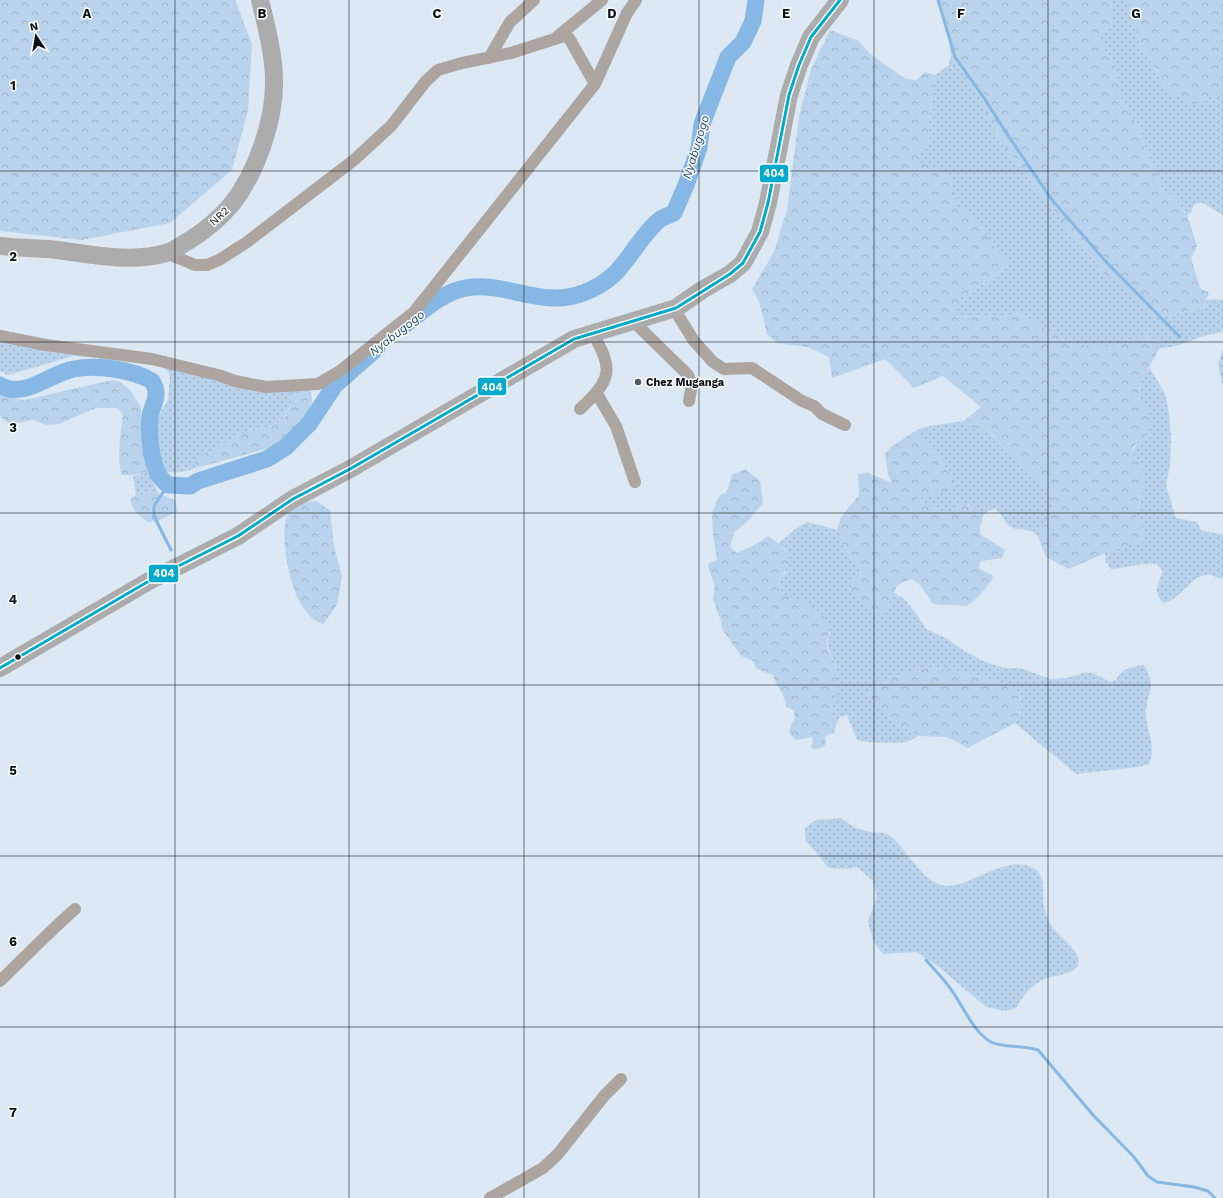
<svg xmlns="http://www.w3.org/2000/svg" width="1223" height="1198" font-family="'Work Sans',sans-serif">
	<defs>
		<pattern id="grass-dots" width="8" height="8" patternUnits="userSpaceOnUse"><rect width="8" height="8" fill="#b8d3eb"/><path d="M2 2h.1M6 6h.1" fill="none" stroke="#9db4c9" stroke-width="1.8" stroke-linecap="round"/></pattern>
		<pattern id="forest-crowns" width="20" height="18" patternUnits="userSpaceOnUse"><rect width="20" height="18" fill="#b8d3eb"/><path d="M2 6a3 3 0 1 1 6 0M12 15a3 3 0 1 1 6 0" fill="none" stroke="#9db4c9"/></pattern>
	</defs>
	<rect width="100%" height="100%" fill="#dce8f3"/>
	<path fill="url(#grass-dots)" d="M1111,0H1126L1142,47L1166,89L1203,101L1215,93L1223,96V215L1201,202L1194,205L1191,212L1187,215L1176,199L1164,191L1158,180L1157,172L1145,151L1139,126L1127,111L1120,94L1117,78L1112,63L1102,47L1100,35L1111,22Z
		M951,55L981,98L992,125L1001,142L1071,233L1094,259L1103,275L1117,279L1150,312L1159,318L1203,308L1207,300L1223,299V332C1217,333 1210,334 1204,336C1188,341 1177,348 1160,348V342L1145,335L1110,348L1082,345L1066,341L1019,313L999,317L957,316V300L986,282L1008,264L996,251L985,233L965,212L955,206L951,182L917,161L920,151L930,140L928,127L935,75L949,65Z
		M0,338L123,357L107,363L98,358L73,356L8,375L0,371Z
		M1223,348V386L1218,365Z
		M159,364L291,390V404L284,417L274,425L246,432L196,459L195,464L198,467C186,472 176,474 163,471L159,463L155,427L156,419L168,400L170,378L169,373Z
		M1149,368L1165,393L1169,413L1171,437L1170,465L1166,486L1176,518L1197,522L1201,530L1223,535V579C1218,578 1213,575 1208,575C1192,574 1181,599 1164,603C1152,594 1158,583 1163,571L1156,564C1141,563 1127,568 1111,569L1106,562L1105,553L1119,547L1142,542L1143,527L1136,518L1144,483L1142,470L1132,451L1138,442L1149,413L1139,401L1141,381Z
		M964,421L975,430L987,429L1006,449L1016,455L1028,472L1043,486L1051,496L1054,507L1038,536C1025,525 1022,533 1011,527C1003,523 1003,513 995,509L989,510L984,514H978L968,504L955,514L941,511L915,501L916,499L924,497L951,473L917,430C932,424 947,424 964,421Z
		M147,471L159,494L153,492L136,495L133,476L142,474Z
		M807,522L837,530C845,543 847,557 860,566L861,576L853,581L889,604L893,592L904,599L916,613L926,629L946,638L963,650L983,661L1004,668H1021L1050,679L1067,678L1083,673H1093L1110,682L1116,680C1123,668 1131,667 1144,665C1159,690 1144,696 1146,717C1148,734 1156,747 1149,764L1138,767L1076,774L1015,723L1022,707L1019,695L1005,685L978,676L931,667L915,671L898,722L918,736C914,738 910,741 906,742C898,743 865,743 857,740L847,715L840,717L836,725L830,712C836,701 839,684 837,672C836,657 822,648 830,633L815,608L792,600L781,593L779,579L786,572V550L778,544L794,530Z
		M841,818C851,826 858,830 871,832C876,833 884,832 889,835C907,848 923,885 946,886C974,886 1005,854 1033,868C1048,875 1041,895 1044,907C1045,912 1048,919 1050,924C1056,934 1083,951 1078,965C1074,976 1051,975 1042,980C1030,987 1023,995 1016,1008L1005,1011L986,1007L940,968L917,952L883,954L874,943L868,922L877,897L873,881L857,867L846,869L829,868L806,841L805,828L816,820Z"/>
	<path fill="url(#forest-crowns)" d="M0,0H235L252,44L248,110L232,170L170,223L82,240L0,231Z
		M938,0H1111V22L1100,35L1102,47L1112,63L1117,78L1120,94L1127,111L1139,126L1145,151L1157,172L1158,180L1164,191L1176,199L1187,215L1197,246L1191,258L1200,288L1209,293L1203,308L1159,318L1150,312L1117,280L1103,275L1094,259L1071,233L1001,142L992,125L981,98L951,55L946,23Z
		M1126,0H1223V96L1215,93L1203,101L1190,105L1166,89L1142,47Z
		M830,30L859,41L869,53L904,78L916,80L925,72L935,75L928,127L930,140L920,151L917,161C949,170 952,175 955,206L965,212L985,233L996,251L1008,264L986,282L957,300V316L999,317L1019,313L1066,341L1082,345L1110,348L1145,335L1160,342V348L1141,381L1139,401L1149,413L1151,424L1146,435L1133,447L1132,451L1142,470L1144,483L1136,518L1143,527L1142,543L1119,547L1069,569L1046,557L1038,536L1054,507L1051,496L1043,486L1028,472L1016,455L1006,449L988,429L975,430L964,421L981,407L943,376L914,388L885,359L832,378L829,357L808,347L777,343L767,334L759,301L752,289L774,252L787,210L799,117L811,70Z
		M112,380L120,382L130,390L141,407V432L147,471L142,474L122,475C116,455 121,435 123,415L118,408H96L58,424L47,425L33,420L13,424L5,421L0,416V390L16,399L25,400Z
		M305,387L311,392L312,400L309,415L302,425L276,446L204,466L198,467L195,464V459L246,432L274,425L285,417L291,404V390Z
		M917,430L951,473L955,482C945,493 931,496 916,499L915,501L941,511L955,514L959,501C969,504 975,513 984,514L980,527V534L1005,550L1002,558L981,561L978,568L992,575L993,579L980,595L967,606L933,604L920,585L912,579C890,586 899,589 889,604C887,608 882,611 879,614L870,611L850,591L853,581L861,576L860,566L852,561L847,553L837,530L841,517L859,495L858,474L868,473L892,483L888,474L885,454L891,447Z
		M745,469L760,481L763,503L747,522L734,532L730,547L737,553L760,542L768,536C786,549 799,558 779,579L781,593C791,600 805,601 815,607C820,611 831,626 829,633C828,639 825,641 827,648C830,655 835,662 837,670C840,683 836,701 830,712L836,725L834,733L825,736L826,744L821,748L813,749L811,746L813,741L812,737L795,740L789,732L792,723L795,719L794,711L786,706C785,694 776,686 773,675L757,669L752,660L741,656L722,629L721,621L713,599L715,586L709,569L708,564L717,560L713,534L712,512L720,495L727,492L732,475Z
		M153,492L175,500L178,511L160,520L148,522C138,515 133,511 130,499L136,495Z
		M317,501L330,511L334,547L342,576L337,605L323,624C315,621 309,616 304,609C291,593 275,526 291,510C298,503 308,502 317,501Z
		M931,667L978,676L1005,685L1019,695L1022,707L1015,723L968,748L947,737L918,736L871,703L867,689L887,679Z"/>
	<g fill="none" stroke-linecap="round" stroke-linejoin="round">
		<path stroke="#87b8e5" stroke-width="3" d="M938,0L955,57L984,98L1007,134L1052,200L1109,265L1180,337
			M168,485L154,506V516L171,550
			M926,960C934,969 943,978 950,988C963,1005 972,1031 991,1042C1002,1048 1023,1045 1038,1050L1093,1115L1134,1157L1148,1176L1157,1182L1194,1187L1208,1191L1215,1198"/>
		<path stroke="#87b8e5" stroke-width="17" d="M402,327C421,313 442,292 466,288C507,281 541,309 583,293C625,278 629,248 658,221C662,217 669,215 674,213L686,185L699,148L702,124L728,57L743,42L753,21L756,0
			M0,385C24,400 50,373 74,369C96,364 133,370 152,381C161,397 153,401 150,416C148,431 151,461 158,474C160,478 165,482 168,485L190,486L198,481L267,459L286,447L309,424L335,385L377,348"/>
		<path stroke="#aca5a0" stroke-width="12" d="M557,37L602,0
			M489,58L510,22L534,0
			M166,253L195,265H207L219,260L247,242L354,160L391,126L426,81L438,70L462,63L511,53L564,36L569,38L595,84
			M676,308L679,317L694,341L713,362L724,369L752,368L802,401L814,406L822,414L845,425
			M632,320L688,375L692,385L689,401
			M0,336L46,345L152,359L218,375L235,381L266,387L318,384L340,371L414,312L595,84L627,13L636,0
			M597,394L616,426L635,482
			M580,409C612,379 614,370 592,332
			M0,981C25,957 49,932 75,909
			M490,1198L543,1168L558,1154L604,1096L621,1079"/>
		<path stroke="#adacac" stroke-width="18" d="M0,246C16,248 32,248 48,249C86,253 129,264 166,253C174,251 182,244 190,240C204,231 220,218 231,205C256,174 275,120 274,80C274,55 266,25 260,0
			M0,668L149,581L238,536L293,499L350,469L574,339L676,308L702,290L730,274L743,263L760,232L768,203L789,95L799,65L811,37L840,0"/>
		<g stroke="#fff" stroke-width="6">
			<path id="bus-1" d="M0,668L149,581L238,536L293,499L350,469L574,339L676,308L730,274L743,263L760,232L768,203L789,95L799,65L811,37L840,0"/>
		</g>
		<use href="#bus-1" stroke="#00a9ce" stroke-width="3"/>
	</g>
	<path fill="none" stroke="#060f18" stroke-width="1" stroke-opacity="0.55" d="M175,0V1198M349,0V1198M524,0V1198M699,0V1198M874,0V1198M1048,0V1198M0,171H1223M0,342H1223M0,513H1223M0,685H1223M0,856H1223M0,1027H1223"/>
	<circle fill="#515b65" stroke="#fff" stroke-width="1.5" cx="638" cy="382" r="4"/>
	<circle fill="#060f18" stroke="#fff" stroke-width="1.5" cx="18" cy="657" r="3.5"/>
	<g text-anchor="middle" stroke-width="3" stroke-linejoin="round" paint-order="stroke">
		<g font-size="11" fill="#060f18" stroke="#fff">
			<text transform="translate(219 216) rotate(-43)" y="4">NR2</text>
		</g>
		<g font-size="11" font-weight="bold" fill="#060f18" stroke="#fff" text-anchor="start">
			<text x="646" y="386">Chez Muganga</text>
		</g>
		<g font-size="12" font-style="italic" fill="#17466d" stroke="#fff">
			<text transform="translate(696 147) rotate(-73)" y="4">Nyabugogo</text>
			<text transform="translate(397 333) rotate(-38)" y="4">Nyabugogo</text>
		</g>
	</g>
	<g font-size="13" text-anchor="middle" font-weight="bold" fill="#060f18" stroke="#fff" stroke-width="3" stroke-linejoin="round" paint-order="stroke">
		<text x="87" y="18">A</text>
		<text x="262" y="18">B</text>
		<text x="437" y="18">C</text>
		<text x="612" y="18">D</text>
		<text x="786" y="18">E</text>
		<text x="961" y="18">F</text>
		<text x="1136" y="18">G</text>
		<text x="13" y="90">1</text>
		<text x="13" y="261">2</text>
		<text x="13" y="432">3</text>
		<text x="13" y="604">4</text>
		<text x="13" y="775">5</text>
		<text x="13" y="946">6</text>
		<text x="13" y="1117">7</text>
	</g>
	<g stroke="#fff" stroke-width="1.5">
		<rect x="759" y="164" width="30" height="19" rx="4" fill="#00a9ce"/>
		<rect x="477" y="377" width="30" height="19" rx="4" fill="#00a9ce"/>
		<rect x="148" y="564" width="31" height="19" rx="4" fill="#00a9ce"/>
	</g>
	<g font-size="11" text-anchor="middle" font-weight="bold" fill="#fff">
		<text x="774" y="177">404</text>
		<text x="492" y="391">404</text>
		<text x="164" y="577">404</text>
	</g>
	<g transform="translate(36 36) rotate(348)" stroke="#ffffff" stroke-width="3" paint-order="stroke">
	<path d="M0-3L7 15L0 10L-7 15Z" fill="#060f18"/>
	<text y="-6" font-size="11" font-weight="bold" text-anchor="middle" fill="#060f18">N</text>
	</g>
</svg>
